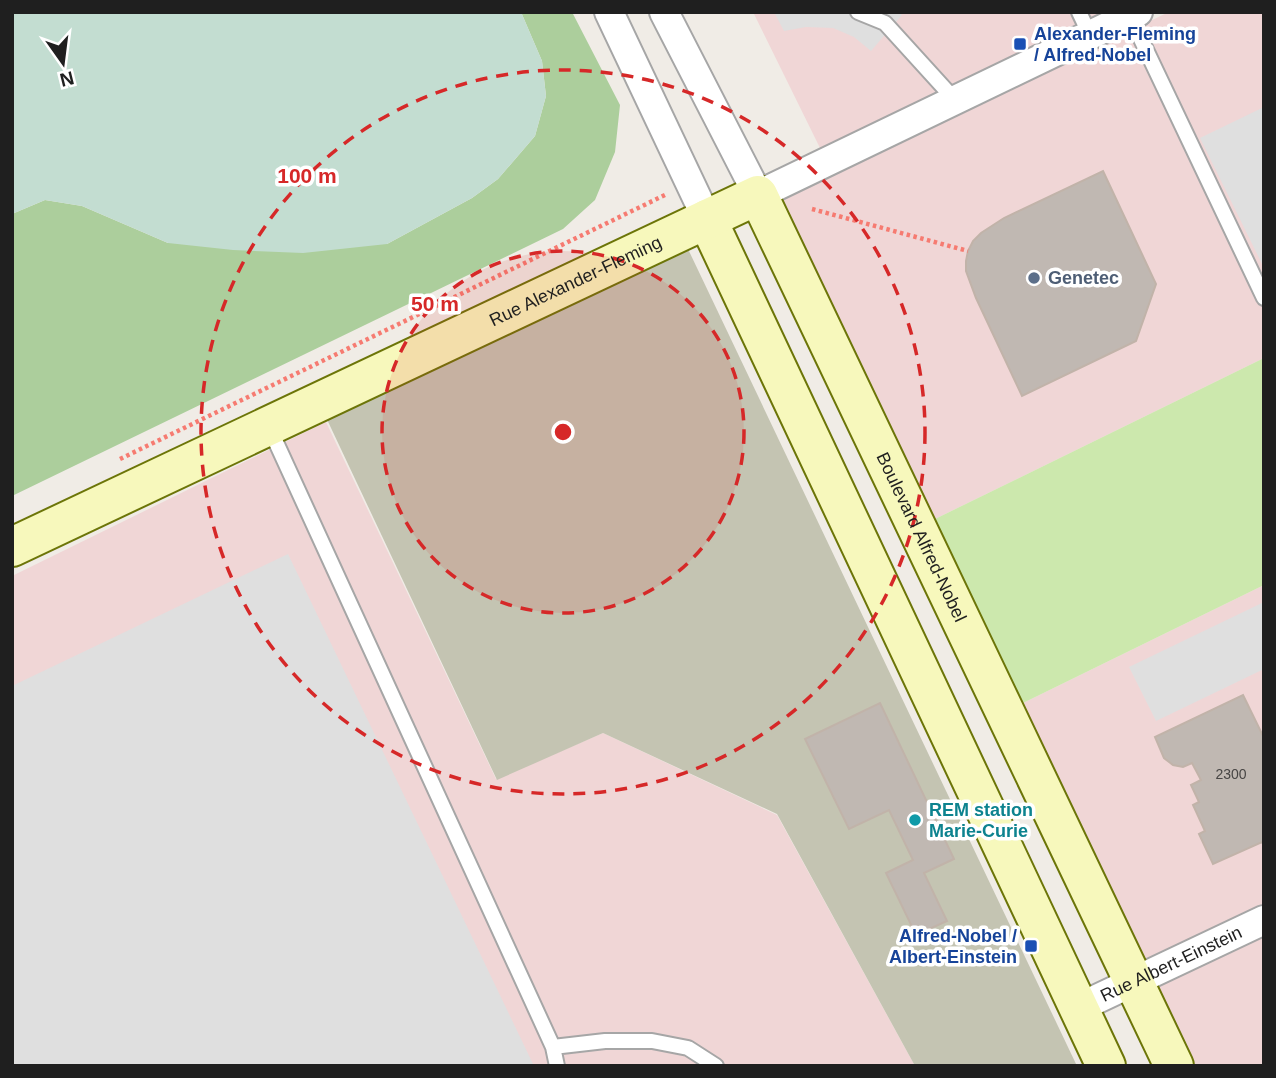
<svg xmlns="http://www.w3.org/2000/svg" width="1276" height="1078" font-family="Arial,sans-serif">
	<rect width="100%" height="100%" fill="#f0ece6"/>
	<path fill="#f0d6d6" d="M753,12H1106L821,150Z
		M1169,12H1264V358L933,520L778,198Z
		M326,422L496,779L603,733L777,815L915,1066H12V576Z
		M1264,585V1066H1196L1023,703Z"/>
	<path fill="#c4c4b2" d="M688,249L1077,1066H915L777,814L603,733L497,780L323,411Z"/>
	<path fill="#cce8ad" d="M1264,358V585L1023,703L933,520Z"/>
	<path fill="#acce9c" d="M521,12H572L620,105L615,152L595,200L563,229L12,496V214L45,200L82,206L168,243L387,244L472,198L498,179L535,136L546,96L542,61Z"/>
	<path fill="#c3ddd1" d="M12,12H521L542,61L546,96L535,136L498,179L472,198L387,244L303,253L233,250L168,243L82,206L45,200L12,214Z"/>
	<path fill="#dfdfdf" d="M774,12H898L902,15L871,51L854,37L833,28L806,27L784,31Z
		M1264,107V268L1200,138Z
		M288,554L534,1066H12V686Z
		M1264,602V669L1156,721L1129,667Z"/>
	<path fill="#c0b8b2" stroke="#c1b3a9" stroke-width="2" d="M1103,171L1156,284L1136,341L1022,396L976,298L966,271V261L968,251L973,241L981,233L1004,218Z
		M1243,695L1264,738V846L1262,842L1213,864L1199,834L1205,831L1193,805L1199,802L1191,785L1201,780L1192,763L1183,767L1173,765L1164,758L1155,737Z
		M880,703L954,859L924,873L947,921L916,935L886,873L913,860L889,810L849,829L805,739Z"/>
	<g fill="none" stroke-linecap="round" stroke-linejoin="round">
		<g stroke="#a6a6a6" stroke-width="18">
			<path id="lane" d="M858,12L885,23L955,100
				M1079,12L1090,35
				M1130,16L1264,298
				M269,427L553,1047L557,1066
				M553,1047L605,1041H652L688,1048L716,1066"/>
		</g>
		<g stroke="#a6a6a6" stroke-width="32">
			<g id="street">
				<path d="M609,12L707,219"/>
				<path d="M664,12L758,195L1138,12"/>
				<path id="s1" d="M1078,1008L1264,920"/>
			</g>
		</g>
		<g stroke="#6c7508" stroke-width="42">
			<g id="secondary">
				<path d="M707,219L1106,1066"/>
				<path id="s2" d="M12,547L758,195L1174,1066"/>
			</g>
		</g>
		<path stroke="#f67b71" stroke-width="4.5" stroke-dasharray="3.5 3.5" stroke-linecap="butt" d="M812,209L968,251
			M120,459L667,194"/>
		<use href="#lane" stroke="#fff" stroke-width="14"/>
		<use href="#street" stroke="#fff" stroke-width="28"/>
		<use href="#secondary" stroke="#f7f8bc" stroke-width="38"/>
	</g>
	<circle cx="563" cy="432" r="181" fill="#d62828" fill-opacity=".12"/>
	<g fill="none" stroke="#d62828" stroke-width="3.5" stroke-dasharray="12 9">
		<circle cx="563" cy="432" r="181"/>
		<circle cx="563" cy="432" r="362"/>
	</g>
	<g fill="#1a4fb4" stroke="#fff" stroke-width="2.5">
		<rect x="1013" y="37" width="14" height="14" rx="3.5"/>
		<rect x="1024" y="939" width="14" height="14" rx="3.5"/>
	</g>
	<circle fill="#5c6f8a" stroke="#fff" stroke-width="2.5" cx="1034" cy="278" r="7"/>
	<circle fill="#0f9aa8" stroke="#fff" stroke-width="2.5" cx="915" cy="820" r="7"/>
	<g text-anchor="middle" stroke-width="7" stroke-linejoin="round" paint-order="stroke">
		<g font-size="14" fill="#474544">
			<text x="1231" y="779">2300</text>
		</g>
		<g font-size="18" font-weight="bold" fill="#164399" stroke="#fff" text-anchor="start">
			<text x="1034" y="40">Alexander-Fleming<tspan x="1034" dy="21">/ Alfred-Nobel</tspan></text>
			<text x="1017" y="942" text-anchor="end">Alfred-Nobel /<tspan x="1017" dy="21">Albert-Einstein</tspan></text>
		</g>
		<g font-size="18" font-weight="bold" fill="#4e5e75" stroke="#fff" text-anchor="start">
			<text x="1048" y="284">Genetec</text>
		</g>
		<g font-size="18" fill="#1f1f1f" stroke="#fff">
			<text dy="6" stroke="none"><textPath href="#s2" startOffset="623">Rue Alexander-Fleming</textPath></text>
			<text dy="6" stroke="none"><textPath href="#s2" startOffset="1204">Boulevard Alfred-Nobel</textPath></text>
			<text dy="6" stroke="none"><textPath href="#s1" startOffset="103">Rue Albert-Einstein</textPath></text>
		</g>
		<g font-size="18" font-weight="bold" fill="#0d838f" stroke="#fff" text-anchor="start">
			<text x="929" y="816">REM station<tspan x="929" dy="21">Marie-Curie</tspan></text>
		</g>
	</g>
	<circle cx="563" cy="432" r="10" fill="#d62828" stroke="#fff" stroke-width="3.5"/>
	<g font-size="21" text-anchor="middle" font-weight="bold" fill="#d62828" stroke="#fff" stroke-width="7" stroke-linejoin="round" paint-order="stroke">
		<text x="307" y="183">100 m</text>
		<text x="435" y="311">50 m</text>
	</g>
	<rect width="1276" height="1078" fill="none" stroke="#1f1f1f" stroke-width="28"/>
	<g transform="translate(63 63) rotate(166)" stroke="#ffffff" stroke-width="5" paint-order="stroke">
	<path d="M0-5L12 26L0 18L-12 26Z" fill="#1f1f1f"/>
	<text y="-10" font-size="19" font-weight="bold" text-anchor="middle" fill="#1f1f1f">N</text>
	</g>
</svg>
